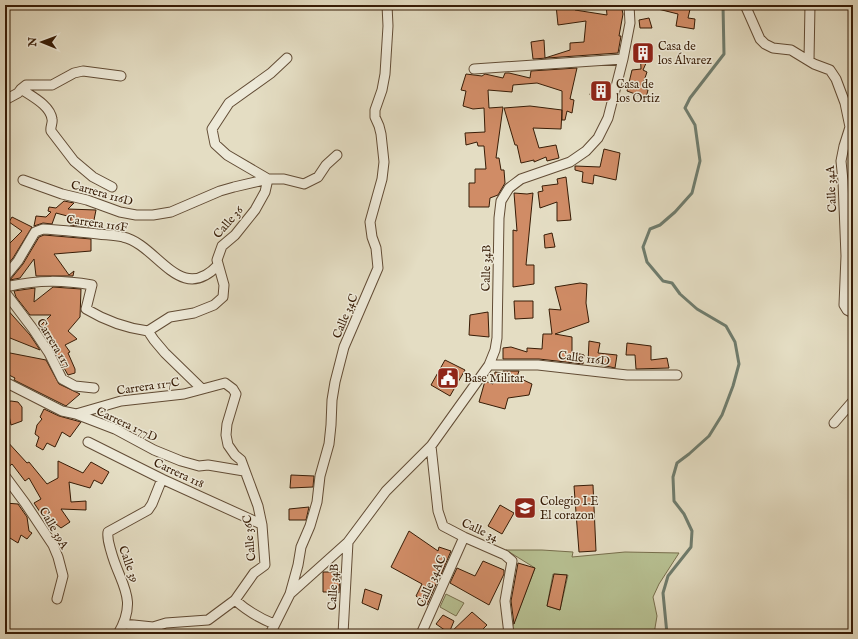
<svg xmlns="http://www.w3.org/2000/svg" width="858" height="639" font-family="'IM FELL English',serif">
	<rect width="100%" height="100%" fill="#e4ddc3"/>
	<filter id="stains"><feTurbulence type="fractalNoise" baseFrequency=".005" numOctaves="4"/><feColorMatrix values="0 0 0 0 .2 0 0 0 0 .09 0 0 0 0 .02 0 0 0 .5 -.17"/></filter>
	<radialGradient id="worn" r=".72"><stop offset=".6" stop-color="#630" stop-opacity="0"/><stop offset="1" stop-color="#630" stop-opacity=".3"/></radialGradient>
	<path fill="#b7c092" stroke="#776e4c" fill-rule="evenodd" d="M506,550H542L573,552L572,557L625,552L679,553L659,584L653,597L657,616L654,634H518L512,628L535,568ZM553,574L568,575L560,610L547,606Z
		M446,594L464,603L456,616L440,607Z"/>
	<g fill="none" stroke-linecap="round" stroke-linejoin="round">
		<path stroke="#6f7c6d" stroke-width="3" d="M667,634L663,593L668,576L691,547L692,531L684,514L674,501L673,477L677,463L689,454L709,436L722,415L733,386L739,364L735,342L726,326L697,309L680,294L672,283L663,281L647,262L643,247L650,229L660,225L675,212L692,193L700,161L695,125L685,108L690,98L724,54L723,5"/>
	</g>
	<path fill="#d08c66" stroke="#371c06" d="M556,5H575V10L607,15L606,5H621L623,14L619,36H621L618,53L533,59L531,42L544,40L545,58L570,50V43L584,42L586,21L558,25Z
		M655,5H691L688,18L695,19L694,29L676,26L678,14L654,8Z
		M649,18L652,28H640L639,20Z
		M640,49L651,52L643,70L647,72L642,87L648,90L646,98L627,91L632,70L641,69Z
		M577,68L570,99L574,100L572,113L567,111L565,120H562V91L537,83L513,85L512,92L488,90L489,108L503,107L496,158H499L501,170H504L505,183L498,195L490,198L489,207H469V183H475V169H486L484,146H478L477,142L466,145L465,133L485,132L484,108L473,109L463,106L466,91L461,90L466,74L482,76L485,74L503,78L505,73H509L530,78L531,71Z
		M593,82L610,86L606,100L590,95Z
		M530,106L562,110L561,129L533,128L539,148L556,145L559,158L547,161L546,157L534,162V160L521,163L517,145H515L504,108Z
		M604,149L620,153L616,180L594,175L593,184L582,182L583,172L575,170V166L600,167Z
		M566,177L571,220L557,221V202L540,208L538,192L543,191L542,186L558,184L557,179Z
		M514,193L527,194L533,193L526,265H534V284L513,287V230L517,231Z
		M64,201L74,203L68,209L96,210L93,225H91V227L70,225L71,217L56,213L52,224L43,223L34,226L36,216L46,217L51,212L48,211L49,207L56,208Z
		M12,217L32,227L13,258L7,265H5V243H10L22,231L9,222Z
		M552,233L555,247L545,248L544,235Z
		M44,235L91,239V251L54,254L69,275L74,271L73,276H36L34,259L20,278L10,280L23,264L39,237Z
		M580,283L587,284L586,303L589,322L555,334L572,337V352L584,355L583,364L539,359H503V348L511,347L527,352V348L542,349L543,334H552L549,309L561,310L555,287Z
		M53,287L81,289L80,317L68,331L77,339L65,345L70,352L68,353L75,369V373L68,375L54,350L39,327L51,315H30L16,297L14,291L35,288L34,302Z
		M514,301H533V318L515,319Z
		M5,307L30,335L40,350L5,336Z
		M488,312L489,337L469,335L470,315Z
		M589,341L600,343L598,353L617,355L615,368L588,362Z
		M627,343L651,346V360L667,358L669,368L636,369L635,355H626Z
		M5,352L46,360L59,384L80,394L66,406L14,380L15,378L5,373Z
		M445,360L465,370L450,396L431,385Z
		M503,371H519L517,377L532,384L529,395L508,398L505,409L479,402L485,381L493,384L495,372L503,373Z
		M11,401L18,402L22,407V421L11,425L6,402Z
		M44,409L59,416L81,422L70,437L62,432L55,447L47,443L43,450L36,446L39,437L35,434L37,425L42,419L40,417Z
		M5,439L27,463L29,462L47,484L58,478V461L83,473L91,462L109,472L102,484L94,480L90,488L69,482L71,502L86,501V510L61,509L70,522L61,528L46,516L44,518L34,503L41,499L29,478L25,481L12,464L5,470Z
		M291,475L314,476L313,487L290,488Z
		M593,485L596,551L579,552L574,486Z
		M5,503L18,504L27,517L29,531L32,533L27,539L21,535L18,543L5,535Z
		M500,505L514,513L502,534L488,526Z
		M309,507L306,520H289V509Z
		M409,531L438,551L439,547L451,551L440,577L436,575L434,579L437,582L427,605L416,596L422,584L391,567Z
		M483,561L504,570V574L489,605L450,583L457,568L475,576Z
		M518,563L535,568L514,624L511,601Z
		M323,572H340L339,593L334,590L333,592H323Z
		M554,574L567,575L560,610L547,606Z
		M365,589L382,595L378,610L362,603Z
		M472,612L487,625L478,634H449Z
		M443,615L454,621L449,633L436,624Z"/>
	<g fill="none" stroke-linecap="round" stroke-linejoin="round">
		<g stroke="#624c35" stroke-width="11">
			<path id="street" d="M745,5L760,39L765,44L773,48L791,50L814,64L830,70L836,79L845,103L850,127L844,146L841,161L843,181L846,256L844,305L847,310L853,313
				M809,60L810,5
				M474,69L623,59
				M5,100L18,93L21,89
				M268,179L227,155L215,144L212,129L229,103L271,73L287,58
				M23,180L62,194L87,200L120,212L136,215H153L171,212L220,191L234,187L268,179
				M112,187L93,177L74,161L51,131C50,127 53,123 52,119C50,105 31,96 21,89L26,85H52L74,73L83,71L121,76
				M5,277L18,261L35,232L43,229C62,230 80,232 98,234C106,235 115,235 123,237C157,244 180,306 218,265
				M5,285L10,286C39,280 62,280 92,285L86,309C106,321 125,328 148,331
				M5,292L33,329L49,353L62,379L75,386L94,388
				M148,331L170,317L194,313L214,305L223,297L224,285L217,260L222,246L235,235L255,210L265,192L268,179H284L304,184L318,177L326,165L337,155
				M148,331L154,340L165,353L202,389
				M489,365H538L627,375H677
				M5,382L62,411L76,414L115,429L154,450L181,461L199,466L208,465L244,471
				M76,414L121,401L184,394L225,383L233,389L236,394L227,424L226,435L228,445L235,455L241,460L258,506L262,525L265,565L254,573L235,600L208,620L166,623L153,627L124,624
				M834,423L853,401
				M88,442L162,479L261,524
				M431,446L438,511L443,526L464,537L505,555L512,561L505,601L509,634
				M5,476L25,503L53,545L58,557L63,576L57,599
				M290,594L348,542
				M235,600C247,611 259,618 274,624
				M118,634C139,598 120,585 111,551C109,544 107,539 108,532L148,510L152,504L162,479
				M270,634L290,594L298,565L301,547L310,526L317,502L320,476L329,444L331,425L332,400L335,382L344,347L378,268L376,248L372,237L370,222L382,179L384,162L381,134L379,126L375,117V110L382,90L385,74L388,26L387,5
				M343,634L348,542L386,491L431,446L489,365L495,350L497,338L499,218L501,201L509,188L521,179L570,162L586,151L598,138L608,118L623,59L630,23L629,5
				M421,634L464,537"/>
		</g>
		<use href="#street" stroke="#ede9d8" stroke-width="9"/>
	</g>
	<defs>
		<g id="building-square" transform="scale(1.15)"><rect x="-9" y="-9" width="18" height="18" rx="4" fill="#8f2418" stroke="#ede9d8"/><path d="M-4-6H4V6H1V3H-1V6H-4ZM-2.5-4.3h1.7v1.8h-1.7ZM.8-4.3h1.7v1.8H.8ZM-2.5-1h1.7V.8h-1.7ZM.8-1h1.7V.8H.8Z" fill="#fff"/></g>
		<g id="civic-square" transform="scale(1.15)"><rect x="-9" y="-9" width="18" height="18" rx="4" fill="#8f2418" stroke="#ede9d8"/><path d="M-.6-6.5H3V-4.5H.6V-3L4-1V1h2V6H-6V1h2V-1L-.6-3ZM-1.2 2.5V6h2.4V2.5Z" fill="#fff"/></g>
		<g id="school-square" transform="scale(1.15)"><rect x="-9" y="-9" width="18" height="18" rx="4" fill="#8f2418" stroke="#ede9d8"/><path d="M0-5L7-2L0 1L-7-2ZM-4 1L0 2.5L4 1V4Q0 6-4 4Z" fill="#fff"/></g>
	</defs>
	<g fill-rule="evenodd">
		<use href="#building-square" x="643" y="53"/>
		<use href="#building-square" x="601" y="91"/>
		<use href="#civic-square" x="448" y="378"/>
		<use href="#school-square" x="525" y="508"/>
	</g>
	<g text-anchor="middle" stroke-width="3" stroke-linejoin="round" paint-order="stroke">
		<g font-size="12" fill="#371c06" stroke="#ede9d8" text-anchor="start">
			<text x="658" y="50">Casa de<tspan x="658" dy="14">los Álvarez</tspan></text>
			<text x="616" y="88">Casa de<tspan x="616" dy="14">los Ortiz</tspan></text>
			<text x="464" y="382">Base Militar</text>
			<text x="540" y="505">Colegio I.E<tspan x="540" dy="14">El corazon</tspan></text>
		</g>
		<g font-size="12" fill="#371c06" stroke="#ede9d8">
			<text transform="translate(831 189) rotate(-93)" y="4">Calle 34A</text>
			<text transform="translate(102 193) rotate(16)" y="4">Carrera 116D</text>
			<text transform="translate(228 222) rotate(-49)" y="4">Calle 36</text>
			<text transform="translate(97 223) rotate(8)" y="4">Carrera 116F</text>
			<text transform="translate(486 268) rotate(-89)" y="4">Calle 34B</text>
			<text transform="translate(345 316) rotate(-67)" y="4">Calle 34C</text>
			<text transform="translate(54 343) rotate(59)" y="4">Carrera 117</text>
			<text transform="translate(584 358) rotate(7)" y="4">Calle 116D</text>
			<text transform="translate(148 386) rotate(-8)" y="4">Carrera 117C</text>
			<text transform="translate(127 424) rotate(25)" y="4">Carrera 177D</text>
			<text transform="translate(179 473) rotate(25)" y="4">Carrera 118</text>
			<text transform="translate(54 528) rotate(60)" y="4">Calle 39A</text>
			<text transform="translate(480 530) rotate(25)" y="4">Calle 34</text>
			<text transform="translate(249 538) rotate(-96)" y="4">Calle 36C</text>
			<text transform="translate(129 564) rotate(70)" y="4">Calle 39</text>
			<text transform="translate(431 581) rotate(-66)" y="4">Calle 34AC</text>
			<text transform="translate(333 587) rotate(-87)" y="4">Calle 34B</text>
		</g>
	</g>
	<rect width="858" height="639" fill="none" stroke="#e4ddc3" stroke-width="20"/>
	<rect x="6" y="6" width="846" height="627" fill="none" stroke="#371c06" stroke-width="2"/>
	<rect x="10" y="10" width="838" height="619" fill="none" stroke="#371c06"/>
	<g transform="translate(42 42) rotate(271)" stroke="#ede9d8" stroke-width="3" paint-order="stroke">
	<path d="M0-3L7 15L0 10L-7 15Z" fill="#371c06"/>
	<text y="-6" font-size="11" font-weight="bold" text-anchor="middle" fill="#371c06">N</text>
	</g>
	<rect width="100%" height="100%" filter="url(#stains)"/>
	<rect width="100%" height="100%" fill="url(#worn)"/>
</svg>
